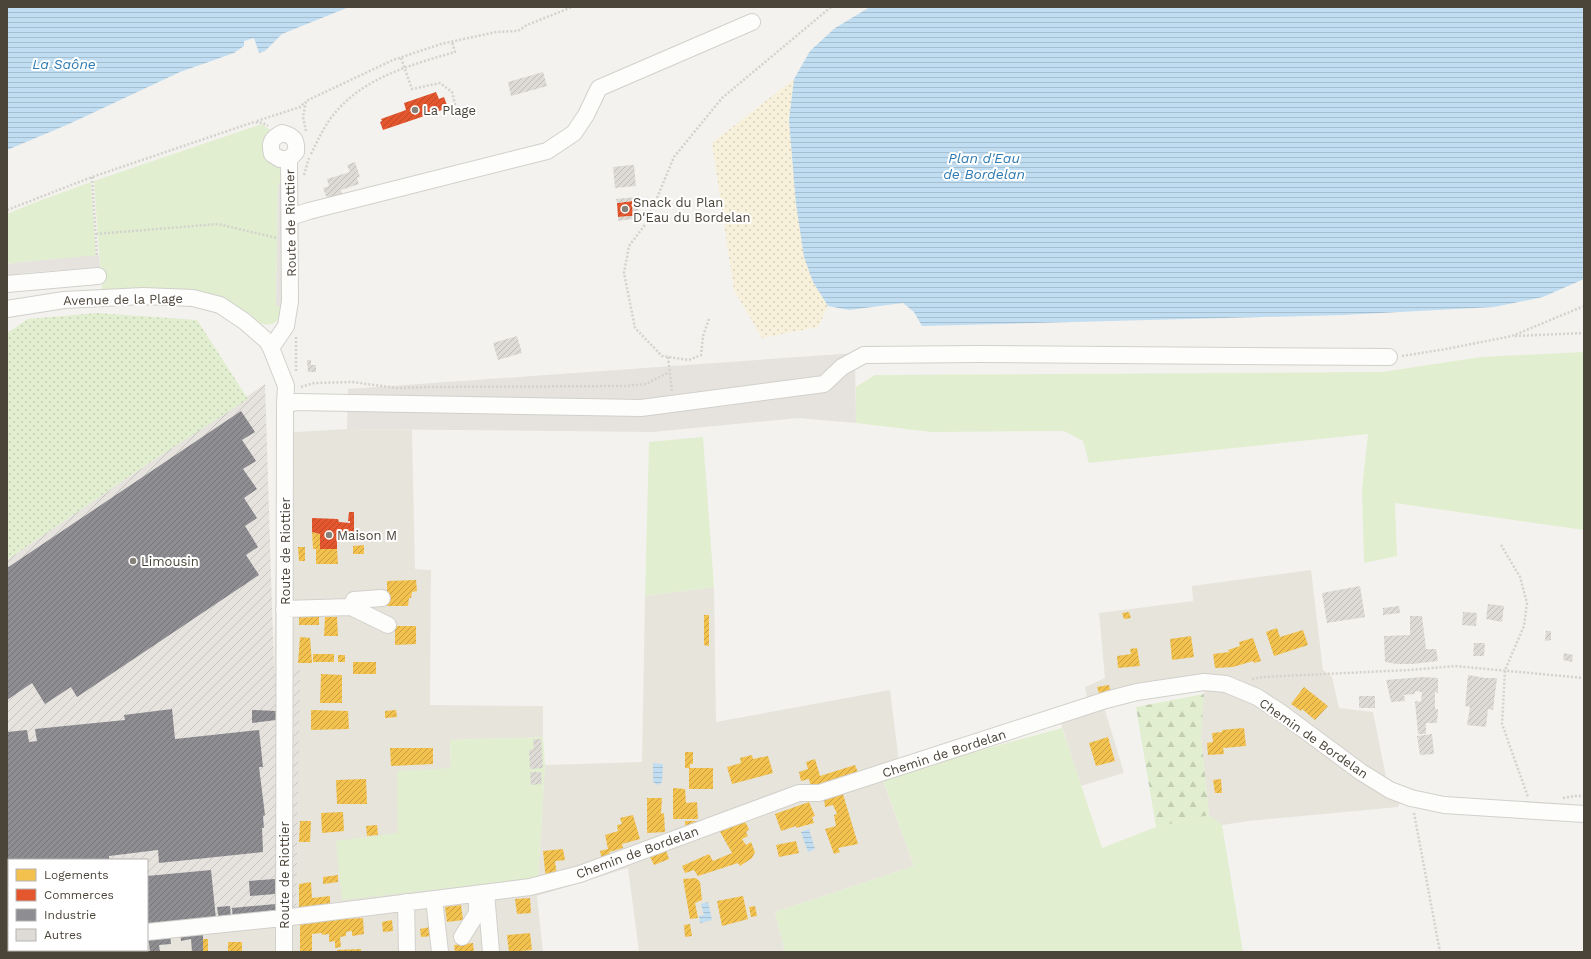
<svg xmlns="http://www.w3.org/2000/svg" width="1591" height="959" font-family="'Work Sans',sans-serif">
	<defs>
		<pattern id="industrial-furrows" width="10" height="10" patternUnits="userSpaceOnUse"><rect width="10" height="10" fill="#e6e2de"/><path d="M-1 1l2-2M0 10L10 0M9 11l2-2" fill="none" stroke="#c7c3bf"/></pattern>
		<pattern id="forest-firs" width="22" height="20" patternUnits="userSpaceOnUse"><rect width="22" height="20" fill="#e1eecf"/><path d="M5 1l3.5 6h-7zM16 11l3.5 6h-7z" fill="#c3cdb2"/></pattern>
		<pattern id="sand-dots" width="8" height="8" patternUnits="userSpaceOnUse"><rect width="8" height="8" fill="#f7f0da"/><path d="M2 2h.1M6 6h.1" fill="none" stroke="#d5cfbc" stroke-width="1.8" stroke-linecap="round"/></pattern>
		<pattern id="garden-dots" width="8" height="8" patternUnits="userSpaceOnUse"><rect width="8" height="8" fill="#e1eecf"/><path d="M2 2h.1M6 6h.1" fill="none" stroke="#c3cdb2" stroke-width="1.8" stroke-linecap="round"/></pattern>
		<pattern id="water-rules" width="6" height="5" patternUnits="userSpaceOnUse"><rect width="6" height="5" fill="#c0ddf1"/><path d="M0 2.5h6" fill="none" stroke="#a6bfcf"/></pattern>
		<pattern id="homes-hatch" width="6" height="6" patternUnits="userSpaceOnUse"><rect width="6" height="6" fill="#f2c14e"/><path d="M-1 1l2-2M0 6l6-6M5 7l2-2" fill="none" stroke="#c69e42"/></pattern>
		<pattern id="shops-hatch" width="6" height="6" patternUnits="userSpaceOnUse"><rect width="6" height="6" fill="#e4572e"/><path d="M-1 1l2-2M0 6l6-6M5 7l2-2" fill="none" stroke="#bb4a28"/></pattern>
		<pattern id="industry-hatch" width="6" height="6" patternUnits="userSpaceOnUse"><rect width="6" height="6" fill="#8d8d92"/><path d="M-1 1l2-2M0 6l6-6M5 7l2-2" fill="none" stroke="#757578"/></pattern>
		<pattern id="building-hatch" width="6" height="6" patternUnits="userSpaceOnUse"><rect width="6" height="6" fill="#dedbd6"/><path d="M-1 1l2-2M0 6l6-6M5 7l2-2" fill="none" stroke="#c0bdb8"/></pattern>
	</defs>
	<rect width="100%" height="100%" fill="#f4f2ee"/>
	<path fill="#e7e4dc" d="M347,429L412,430L415,569L431,570L430,705L543,706V737L450,740L451,768L538,878L545,765L642,762L645,596L714,587L716,722L890,690L899,762L882,778L914,866L775,912L785,952H639L628,868L537,896L543,952H7L10,950H147V936L300,668L274,670L278,433Z
		M1311,570L1323,670L1332,677L1339,708L1373,712L1387,782L1401,801L1398,807L1249,821L1222,825L1209,815L1201,736L1204,687L1144,696L1104,707L1124,773L1081,786L1056,708L1087,697L1085,687L1105,678L1099,613L1193,601L1192,586Z"/>
	<path fill="url(#industrial-furrows)" d="M265,384L274,670L300,668L296,921L147,936V860H9V950H7V560Z"/>
	<path fill="#e1eecf" d="M262,124L270,130C261,139 260,156 271,164C276,167 278,165 282,170C284,174 285,179 286,183H278L276,306H284C281,318 276,327 262,324L236,306L102,292L94,181Z
		M91,182L96,256L22,262L7,264V214L31,204Z
		M1584,352V530L1395,503L1397,556L1364,563L1362,489L1368,434L1089,463L1083,441L1064,431L931,432L856,423V387L875,375L1382,372L1481,357Z
		M703,437L714,587L645,596L649,442Z
		M1062,728L1102,848L1156,827L1209,815L1222,825L1243,952H785L775,912L914,866L882,777Z
		M543,737L545,765L538,878L342,900L336,841L398,833L397,771L451,768L450,740Z"/>
	<path fill="url(#forest-firs)" d="M1204,694L1201,736L1209,815L1156,827L1136,707Z"/>
	<path fill="url(#sand-dots)" d="M794,79L789,120L792,152L813,282L828,306L818,327L762,338L734,290L712,143Z"/>
	<path fill="url(#garden-dots)" d="M97,313L197,320L248,399L152,461L7,560V333L28,319Z"/>
	<path fill="#e6e3df" d="M278,183H286L284,306H276Z
		M99,255L100,267L24,273L7,276V264L22,262Z
		M855,353L856,423L798,418L653,432L347,429L348,389Z"/>
	<path fill="url(#water-rules)" d="M7,7H349L282,34L265,51L259,53L254,38L244,41V46L234,53L180,72L69,124L7,150Z
		M870,7H1584V279L1543,297L1494,307L1343,315L922,326L914,312L903,303L849,310L828,306L813,282L804,257L796,204L789,120L794,79L810,51L835,28Z
		M653,763L663,764L662,782L658,785L653,782Z
		M809,829L815,849L808,852L801,832Z
		M708,902L712,920L700,923L699,916L704,915L701,904Z"/>
	<path fill="url(#homes-hatch)" d="M312,532L320,534V549H337L338,564H316V549H313Z
		M364,545V554H353V546Z
		M298,547H305V561H299Z
		M416,580L417,591L412,592L411,598H409L408,606H387V581Z
		M1129,612L1131,618L1124,619L1122,613Z
		M704,615H709V646L704,645Z
		M299,616H319V625H299Z
		M325,617H337L338,636H324Z
		M395,626H416V644L395,645Z
		M1277,628L1280,637L1303,630L1308,645L1274,656L1266,632Z
		M1191,636L1194,657L1172,660L1170,639Z
		M300,637L310,638L312,663H298Z
		M1253,638L1261,661L1254,663L1253,661L1233,667L1215,668L1213,654L1229,652L1228,650L1240,646L1239,642Z
		M1137,648L1140,666L1118,668L1117,656L1131,654L1130,649Z
		M313,654H334V662H313Z
		M338,655H345V662H338Z
		M353,662H376V674H353Z
		M321,674L342,675V703H320Z
		M1109,685L1111,693L1100,696L1097,687Z
		M1304,687L1328,706L1315,720L1302,709L1301,711L1291,704Z
		M311,710L348,711L349,729L311,730Z
		M396,710L397,717L385,718V711Z
		M1244,728L1246,746L1224,748L1223,747L1224,754L1208,755L1207,743L1213,742L1212,733L1222,732V730Z
		M1108,737L1115,761L1096,766L1089,743Z
		M390,748H433V764L391,766Z
		M685,752H693V764H690V768H685Z
		M752,755L753,759L768,756L773,773L732,784L727,767L741,763L740,758Z
		M815,759L820,776L855,765L859,775L811,787L809,779L801,781L799,772L808,769L806,762Z
		M689,768H713V789H689Z
		M366,779L367,804H337L336,780Z
		M1221,779L1222,793H1215L1213,780Z
		M673,788L685,789L686,803L697,802L698,819H673Z
		M842,791L858,844L838,848L840,852L834,854L825,829L836,826L834,815L837,814L833,805L825,807L824,798Z
		M647,798H662L661,814L664,813L665,832L647,833Z
		M809,802L815,816L812,817L814,823L796,828V826L781,831L775,814Z
		M343,812L344,831L322,833L321,813Z
		M633,815L640,839L622,844L623,848L609,852L611,857L602,860L600,851L608,849L605,835L618,831L617,825L622,824L620,818Z
		M744,820L749,829L746,832L748,836L742,839L746,845L751,842L755,852L752,858L740,866L738,863L698,876L694,870L685,873L682,866L709,854L713,861L732,853L719,830L731,824L732,827Z
		M300,821H311L310,842H299Z
		M685,821H697L699,824L685,829Z
		M377,825L378,835L367,836L366,826Z
		M796,841L799,853L779,857L776,845Z
		M563,849L565,860L555,861L557,876L546,880L543,851Z
		M666,850L669,859L654,865L650,857Z
		M338,875V882L323,884V877Z
		M696,878L700,882L702,900L695,903L698,918L690,919L683,879Z
		M311,882L312,898L330,896V909L299,908V884Z
		M743,896L748,919L722,926L717,901Z
		M530,898L531,913L517,914L515,899Z
		M461,905L463,920L447,922L445,907Z
		M755,906L757,916L751,917L749,907Z
		M333,917L345,919L363,918L364,934L352,936V931L346,932V936L340,937L341,947L335,948V941L329,942V934L322,935V933L312,934V952H300V924Z
		M392,920L393,931L383,932L382,922Z
		M690,924L692,936L685,937L684,925Z
		M430,927L432,936L421,937L420,929Z
		M530,933L532,950L509,952L507,935Z
		M203,939H208V952H203Z
		M228,942H242V952H228Z
		M473,943L474,952H455L454,945Z
		M361,949V952H337V950Z"/>
	<path fill="url(#shops-hatch)" d="M436,92L439,99L444,97L448,108L383,130L380,122L382,121L381,119L406,110L404,103Z
		M632,201L633,216L618,217L617,203Z
		M349,512H354V535L337,536V549H320V534L312,532V518L338,519L339,522L350,523V521H348Z"/>
	<path fill="url(#industry-hatch)" d="M241,411L255,432L242,440L256,461L243,469L257,489L244,498L257,518L245,526L258,547L246,555L259,575L77,697L71,687L45,704L32,683L7,700V568Z
		M172,709L175,739L259,730L263,767H259L265,815L263,816L264,828H262L263,852L159,863L158,850L109,856V860H9V878H7V732L27,730L29,742L37,741L35,729L125,720L124,715Z
		M252,710L277,711L276,720L252,723Z
		M211,870L216,919L147,927V876Z
		M275,879V894L250,896L249,881Z
		M276,904V917L233,921L232,908Z
		M230,906L231,918L219,920L217,907Z
		M203,931V952H192L191,939L181,941L180,933Z
		M170,934L171,944L159,945L160,952H150L148,936Z"/>
	<path fill="url(#building-hatch)" d="M543,72L547,86L511,96L508,82Z
		M355,162L360,177L357,178L359,184L341,190L342,196L333,199L326,196L323,188L329,186L327,179L350,172L347,165Z
		M631,165H634L636,186L615,188L613,167Z
		M637,197L639,218L618,221V217L633,216L632,201L617,203L616,199Z
		M517,336L522,353L498,360L493,343Z
		M307,360H311V365H316V372H308Z
		M1360,586L1365,617L1327,623L1322,593Z
		M1488,604L1504,606L1502,622L1486,619Z
		M1399,606L1400,613L1383,615V608Z
		M1463,612L1477,613L1476,626L1462,625Z
		M1410,616H1422L1426,649H1436L1438,661L1412,664H1397L1385,662L1384,636L1410,635Z
		M1546,631H1551V640L1545,641Z
		M1474,643H1485L1484,656H1473Z
		M1564,653L1573,655L1572,662L1563,660Z
		M1468,675L1485,678H1497L1493,710L1488,709L1486,727L1467,725L1470,707L1465,706Z
		M1423,677L1438,678V693L1435,692V709H1438L1437,723H1426V734H1418L1415,701L1421,702L1422,692L1415,691V694L1404,695L1405,701L1391,702L1386,680Z
		M1359,696H1375V708H1359Z
		M1432,734L1434,754L1420,755L1417,736Z
		M533,739H541L543,768L530,769L529,750L534,749Z
		M530,772H541L542,784L531,785Z"/>
	<g fill="none" stroke-linecap="round" stroke-linejoin="round">
		<g stroke="#d2d0cb" stroke-width="18">
			<path id="minor" d="M290,217L309,211L547,151L574,133L586,115L599,88L752,22
				M7,284L98,276
				M7,309L64,300L143,296L193,298L220,305L244,321L267,341L271,348L286,386L285,404L284,952
				M271,348L286,326L290,301L289,159L296,152C297,140 294,136 282,133C272,138 269,142 272,154L280,159H289
				M285,404L297,402L641,408L824,384L842,367L864,355L979,354L1389,357
				M351,607L354,600L382,598
				M284,609L351,607L388,625
				M486,893L491,952
				M434,899L440,952
				M406,902L407,952
				M147,932L283,918L530,887L580,874L799,793H819L1106,700L1137,692L1204,682L1226,684L1257,697L1280,712L1361,772L1390,790L1411,798L1444,805L1584,814
				M462,937L477,913V894
				M7,946H9
				M89,950V952"/>
		</g>
		<path stroke="#d3d2cc" stroke-width="2.5" stroke-dasharray="2 2" stroke-linecap="butt" d="M401,58L412,89L440,83L452,92L457,112
			M257,121L300,107L305,102
			M306,131L303,117L306,101L393,60L441,44L496,32L518,31L527,25L572,7
			M311,154C318,140 324,126 334,114C364,77 411,65 455,52L452,42
			M304,175L309,158
			M92,177L97,256
			M7,210L92,177L254,122L263,123L268,126
			M96,234L218,224L277,238
			M709,319L703,336L701,355L689,360L662,356L635,328L624,273L629,246L647,222L674,157L722,98L831,7
			M1515,336L1584,333
			M296,337V372
			M1402,356L1446,349L1512,336L1584,306
			M668,357L672,392
			M301,387L314,383L352,382L397,388L430,387L625,386L646,384L669,372
			M1501,545L1520,577L1527,603L1524,626L1505,670L1502,724L1528,797
			M1252,679L1262,677L1409,670L1455,666L1584,678
			M1563,798L1575,796H1584
			M1414,813L1440,952"/>
		<use href="#minor" stroke="#fdfdfc" stroke-width="16"/>
	</g>
	<g fill="#868178" stroke="#fff" stroke-width="1.5">
		<circle cx="415" cy="110" r="4"/>
		<circle cx="625" cy="209" r="4"/>
		<circle cx="329" cy="535" r="4"/>
		<circle cx="133" cy="561" r="4"/>
	</g>
	<g text-anchor="middle" stroke-width="4" stroke-linejoin="round" paint-order="stroke">
		<g font-size="13" fill="#4b4439" stroke="#fff" text-anchor="start">
			<text x="423" y="115">La Plage</text>
			<text x="633" y="207">Snack du Plan<tspan x="633" dy="15">D'Eau du Bordelan</tspan></text>
			<text x="337" y="540">Maison M</text>
			<text x="141" y="566">Limousin</text>
		</g>
		<g font-size="13" fill="#4b4439" stroke="#fff">
			<text transform="translate(290 223) rotate(-91)" y="5">Route de Riottier</text>
			<text transform="translate(123 299) rotate(-1)" y="5">Avenue de la Plage</text>
			<text transform="translate(285 551) rotate(-90)" y="5">Route de Riottier</text>
			<text transform="translate(1314 738) rotate(35)" y="5">Chemin de Bordelan</text>
			<text transform="translate(944 753) rotate(-18)" y="5">Chemin de Bordelan</text>
			<text transform="translate(637 852) rotate(-20)" y="5">Chemin de Bordelan</text>
			<text transform="translate(284 875) rotate(-90)" y="5">Route de Riottier</text>
		</g>
		<g font-size="14" font-style="italic" fill="#2e7ab2" stroke="#fff">
			<text x="64" y="69">La Saône</text>
			<text x="984" y="163">Plan d'Eau<tspan x="984" dy="16">de Bordelan</tspan></text>
		</g>
	</g>
	<rect width="1591" height="959" fill="none" stroke="#4b4439" stroke-width="16"/>
	<rect x="8" y="859" width="140" height="92" fill="#ffffff" stroke="#b7b4b0"/>
	<rect x="16" y="869" width="20" height="12" fill="#f2c14e" stroke="#b7b4b0"/>
	<text x="44" y="879" font-size="12" fill="#4b4439">Logements</text>
	<rect x="16" y="889" width="20" height="12" fill="#e4572e" stroke="#b7b4b0"/>
	<text x="44" y="899" font-size="12" fill="#4b4439">Commerces</text>
	<rect x="16" y="909" width="20" height="12" fill="#8d8d92" stroke="#b7b4b0"/>
	<text x="44" y="919" font-size="12" fill="#4b4439">Industrie</text>
	<rect x="16" y="929" width="20" height="12" fill="#dedbd6" stroke="#b7b4b0"/>
	<text x="44" y="939" font-size="12" fill="#4b4439">Autres</text>
</svg>
